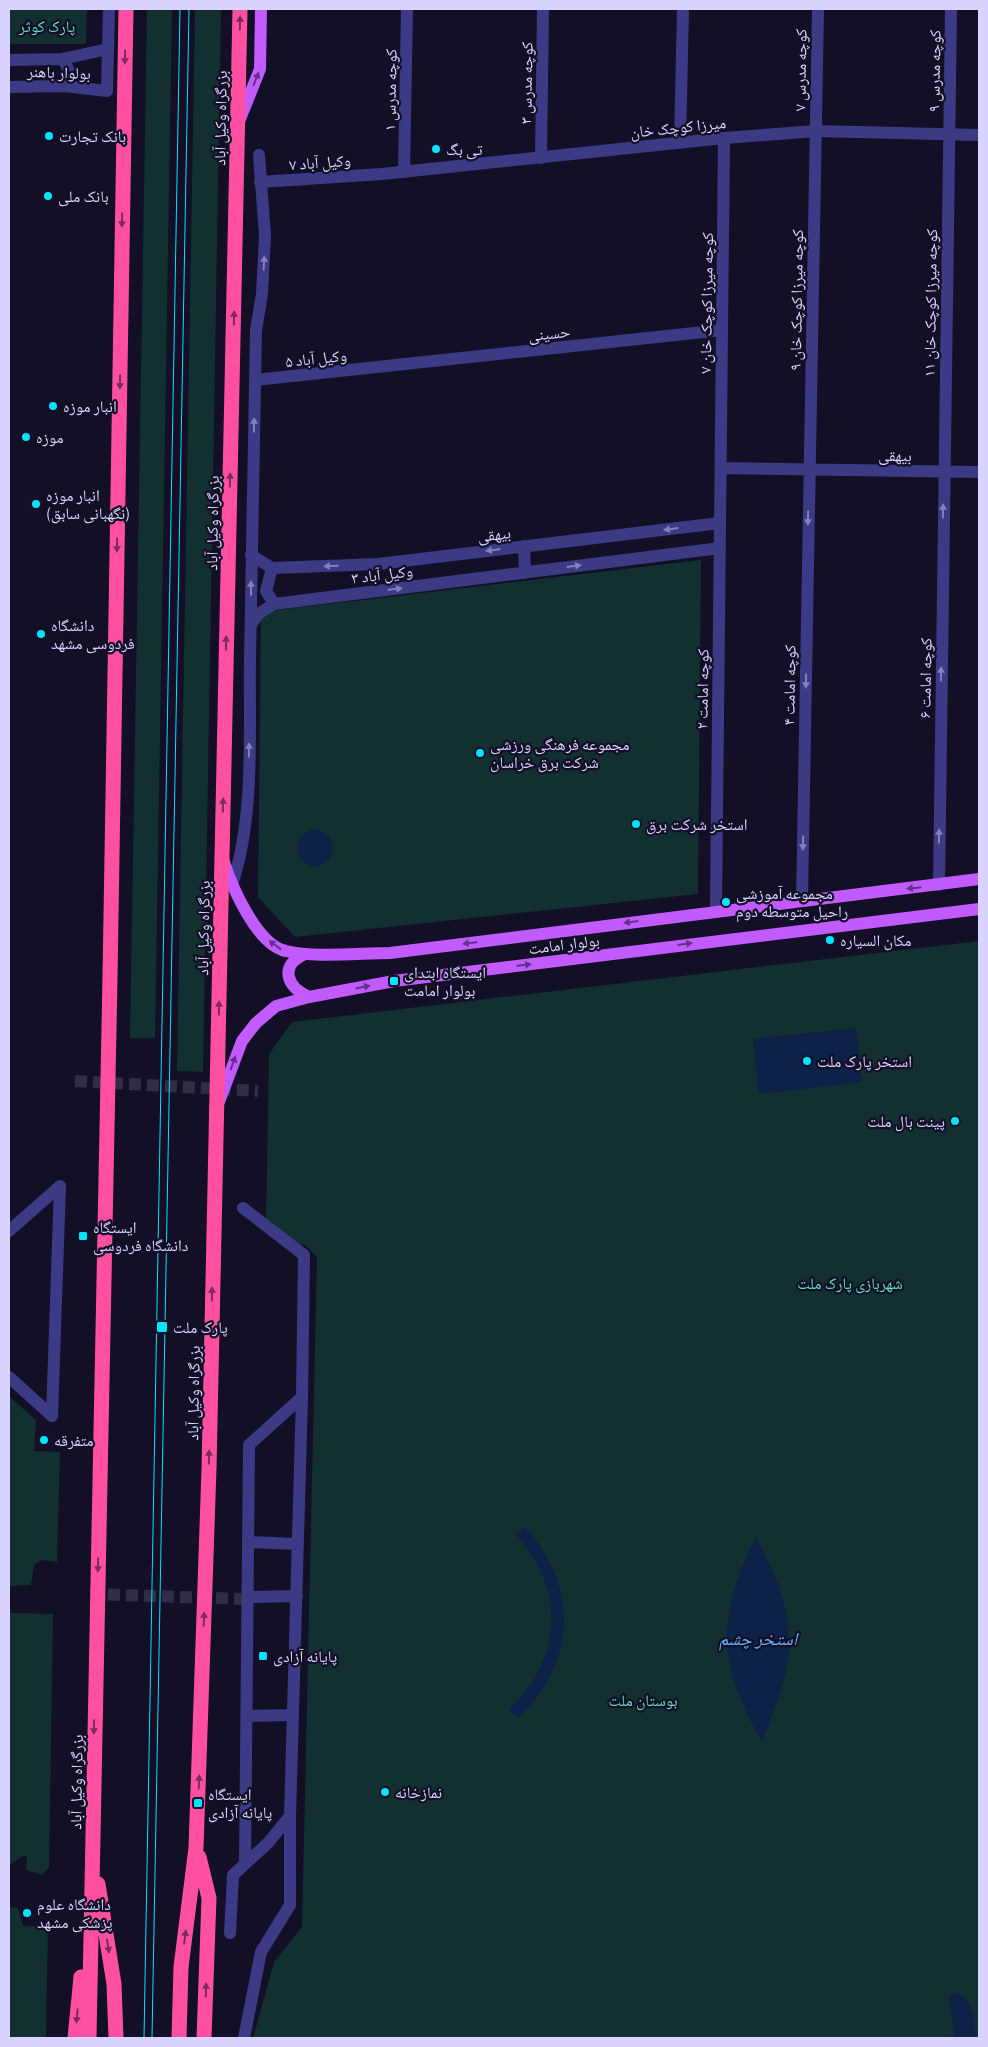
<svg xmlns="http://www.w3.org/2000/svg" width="988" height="2047" font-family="'Source Sans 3','Noto Naskh Arabic',sans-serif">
	<rect width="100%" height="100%" fill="#130f26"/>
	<path fill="#12302f" d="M9,9H87L86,44H9Z
		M147,9H172L155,1038H130Z
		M195,9H221L203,1072L177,1071Z
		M701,560L698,894L295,937L258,897L261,612Z
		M979,941V2038H253L274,1962L302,1927L317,1257L305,1245L284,1243L266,1225L269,1054L292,1022Z
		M9,1396L36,1420L34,1451L60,1452L57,1562L41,1560L34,1565L31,1585L9,1586Z
		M9,1613L53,1614L49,1868L42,1875L26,1870L27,1856L21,1857L9,1865Z
		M12,1907L18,1908L23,1926L48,1927L46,2038H9V1909Z"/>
	<path fill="#0c2248" d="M297 848a18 18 0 1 1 36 0a18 18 0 1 1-36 0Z
		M856,1028L862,1082L759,1094L753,1039Z
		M525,1527C579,1586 577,1663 518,1718L509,1709C563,1660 566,1589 516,1535Z
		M756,1537C800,1620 798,1655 762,1741C717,1664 716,1617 756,1537Z
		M956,1993C974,1998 975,2023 976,2038H955L949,1998L951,1994Z"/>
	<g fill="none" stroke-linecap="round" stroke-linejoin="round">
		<path stroke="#312d47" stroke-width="12" stroke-dasharray="12 6" stroke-linecap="butt" d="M75,1081L258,1091
			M90,1594L244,1599"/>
		<path stroke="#3d3a85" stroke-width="12" d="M62,59C70,67 70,76 64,86
			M9,60L62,59L108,49
			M9,87L64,86L107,91L109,9
			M680,143L683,9
			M541,158L543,9
			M404,172L407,9
			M260,182L382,174L724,138L816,131L979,135
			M255,380L722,330
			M721,468L979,472
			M524,546L525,573
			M251,555L272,568L378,564L720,523
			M272,568L266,591L274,604
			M251,625L258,614L274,604L720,548
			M232,885C255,816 249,732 250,659C252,549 254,440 256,330L262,294L265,236L259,155
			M939,885L951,9
			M802,900L818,9
			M716,911L724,138
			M9,1231L60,1186L52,1416L9,1377
			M248,1542L298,1544
			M248,1597L297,1596
			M247,1716L293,1715
			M245,1864L249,1445L302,1397
			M230,1933L233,1875L268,1843L290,1816L302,1397L304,1255L243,1208
			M244,2038L261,1952L290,1905V1816"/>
		<path stroke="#c25bff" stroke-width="12" d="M240,119L260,69L261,9
			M224,862C232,887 257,945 286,951C314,958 360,953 390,953L979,879
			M305,954C279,965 286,987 309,997
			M219,1102L242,1041L256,1023L276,1006L309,997L394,981L979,909"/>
		<path stroke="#ff4fa3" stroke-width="15" d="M199,1857L209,1898L204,2038
			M98,1884L114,1984L116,2038
			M75,2038L81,1977
			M89,2038L110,977L126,9
			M179,2038L181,1967L196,1848L209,1469L240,9"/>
		<path stroke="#00e5ff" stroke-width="1" d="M144,2038L180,9
			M152,2038L189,9"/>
	</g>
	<defs><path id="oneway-solid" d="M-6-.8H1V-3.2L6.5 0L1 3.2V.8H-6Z" transform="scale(1.25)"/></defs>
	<g fill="#7d2c5e">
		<use href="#oneway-solid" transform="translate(240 23) rotate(-89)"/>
		<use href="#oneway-solid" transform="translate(125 57) rotate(91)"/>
		<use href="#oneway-solid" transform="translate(122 220) rotate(91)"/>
		<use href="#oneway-solid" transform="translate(234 318) rotate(-89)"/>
		<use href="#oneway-solid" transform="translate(120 382) rotate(91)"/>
		<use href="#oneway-solid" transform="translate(230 480) rotate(-89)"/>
		<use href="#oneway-solid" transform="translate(117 545) rotate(91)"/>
		<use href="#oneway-solid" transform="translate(226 643) rotate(-89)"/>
		<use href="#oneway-solid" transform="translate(223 805) rotate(-89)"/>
		<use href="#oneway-solid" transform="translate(219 1008) rotate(-89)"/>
		<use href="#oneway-solid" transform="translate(212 1294) rotate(-89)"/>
		<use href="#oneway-solid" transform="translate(209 1457) rotate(-89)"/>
		<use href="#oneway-solid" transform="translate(98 1565) rotate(91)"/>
		<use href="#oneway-solid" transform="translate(204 1619) rotate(-88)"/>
		<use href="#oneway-solid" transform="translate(94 1727) rotate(91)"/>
		<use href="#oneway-solid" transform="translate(199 1782) rotate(-88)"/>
		<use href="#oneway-solid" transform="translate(185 1937) rotate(-83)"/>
		<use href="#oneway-solid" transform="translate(108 1946) rotate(81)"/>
		<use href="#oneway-solid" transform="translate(206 1990) rotate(-88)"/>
		<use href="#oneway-solid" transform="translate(77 2016) rotate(95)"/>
	</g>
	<g fill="#623188">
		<use href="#oneway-solid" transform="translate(256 79) rotate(-68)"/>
		<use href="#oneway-solid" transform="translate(914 888) rotate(174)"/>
		<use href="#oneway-solid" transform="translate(631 922) rotate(173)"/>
		<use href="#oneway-solid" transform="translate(470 943) rotate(173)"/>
		<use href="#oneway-solid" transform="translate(685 944) rotate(-8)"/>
		<use href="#oneway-solid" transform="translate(275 945) rotate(-144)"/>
		<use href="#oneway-solid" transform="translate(524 965) rotate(-7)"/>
		<use href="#oneway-solid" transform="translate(363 987) rotate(-11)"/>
		<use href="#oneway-solid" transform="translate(233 1063) rotate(-70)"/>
	</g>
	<g fill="#837fbc">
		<use href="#oneway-solid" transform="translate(264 263) rotate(-87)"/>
		<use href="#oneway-solid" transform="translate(254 425) rotate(-89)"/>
		<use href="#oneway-solid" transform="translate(943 511) rotate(-89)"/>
		<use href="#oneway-solid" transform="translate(808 518) rotate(91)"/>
		<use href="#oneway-solid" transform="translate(671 529) rotate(173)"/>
		<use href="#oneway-solid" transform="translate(493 550) rotate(173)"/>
		<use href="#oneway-solid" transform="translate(331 566) rotate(178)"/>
		<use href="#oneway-solid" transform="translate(574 566) rotate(-7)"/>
		<use href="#oneway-solid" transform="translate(251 588) rotate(-90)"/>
		<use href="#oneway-solid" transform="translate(395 589) rotate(-7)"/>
		<use href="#oneway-solid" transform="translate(941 674) rotate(-89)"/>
		<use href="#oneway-solid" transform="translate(806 681) rotate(91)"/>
		<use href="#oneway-solid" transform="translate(249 750) rotate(-89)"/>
		<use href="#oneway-solid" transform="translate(939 836) rotate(-89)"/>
		<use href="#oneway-solid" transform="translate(803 843) rotate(91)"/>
	</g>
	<g fill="#00e5ff" stroke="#130f26" stroke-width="2">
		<circle cx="49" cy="136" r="5"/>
		<circle cx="436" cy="149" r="5"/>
		<circle cx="48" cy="196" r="5"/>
		<circle cx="53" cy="406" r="5"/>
		<circle cx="26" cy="437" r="5"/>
		<circle cx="36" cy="504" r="5"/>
		<circle cx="41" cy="634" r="5"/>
		<circle cx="480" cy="753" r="5"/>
		<circle cx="636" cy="824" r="5"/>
		<circle cx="726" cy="902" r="5"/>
		<circle cx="830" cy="940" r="5"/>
		<rect x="389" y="976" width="10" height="10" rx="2.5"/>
		<circle cx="807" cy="1061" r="5"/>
		<circle cx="955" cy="1121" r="5"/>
		<rect x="78" y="1231" width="10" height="10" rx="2.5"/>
		<rect x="156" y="1321" width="12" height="12" rx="2.5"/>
		<circle cx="44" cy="1440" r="5"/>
		<rect x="258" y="1651" width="10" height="10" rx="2.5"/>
		<circle cx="385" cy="1792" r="5"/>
		<rect x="193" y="1798" width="10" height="10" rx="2.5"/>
		<circle cx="27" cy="1913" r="5"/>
	</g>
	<g text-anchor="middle" stroke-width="4.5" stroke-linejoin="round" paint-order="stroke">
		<g font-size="16" fill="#5fe0c0" stroke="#130f26">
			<text x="47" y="32">پارک کوثر</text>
			<text x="850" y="1289">شهربازی پارک ملت</text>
			<text x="643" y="1706">بوستان ملت</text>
		</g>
		<g font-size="16" fill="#d9d4ff" stroke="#130f26">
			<text transform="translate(800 70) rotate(-89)" y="6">کوچه مدرس ۷</text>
			<text transform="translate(934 71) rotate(-89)" y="6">کوچه مدرس ۹</text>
			<text transform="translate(59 72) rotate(2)" y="6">بولوار باهنر</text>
			<text transform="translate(526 83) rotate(-89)" y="6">کوچه مدرس ۳</text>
			<text transform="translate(390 90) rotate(-89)" y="6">کوچه مدرس ۱</text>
			<text transform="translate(220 118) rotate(-89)" y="6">بزرگراه وکیل آباد</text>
			<text transform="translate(678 127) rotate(-6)" y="6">میرزا کوچک خان</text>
			<text transform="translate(320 162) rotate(-4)" y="6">۷ وکیل آباد</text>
			<text transform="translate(796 300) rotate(-89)" y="6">کوچه میرزا کوچک خان ۹</text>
			<text transform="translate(706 303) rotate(-89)" y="6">کوچه میرزا کوچک خان ۷</text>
			<text transform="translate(930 303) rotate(-89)" y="6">کوچه میرزا کوچک خان ۱۱</text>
			<text transform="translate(549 333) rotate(-6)" y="6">حسینی</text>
			<text transform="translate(316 358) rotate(-6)" y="6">وکیل آباد ۵</text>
			<text transform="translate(895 455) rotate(1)" y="6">بیهقی</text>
			<text transform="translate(212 523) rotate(-89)" y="6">بزرگراه وکیل آباد</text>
			<text transform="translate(494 534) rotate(-7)" y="6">بیهقی</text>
			<text transform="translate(382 574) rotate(-7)" y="6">۳ وکیل آباد</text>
			<text transform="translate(925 678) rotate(-89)" y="6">کوچه امامت ۶</text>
			<text transform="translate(789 685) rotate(-89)" y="6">کوچه امامت ۴</text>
			<text transform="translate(702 689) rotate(-89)" y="6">کوچه امامت ۲</text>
			<text transform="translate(203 928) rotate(-89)" y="6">بزرگراه وکیل آباد</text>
			<text transform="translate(564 944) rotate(-7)" y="6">بولوار امامت</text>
			<text transform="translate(193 1393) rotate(-89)" y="6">بزرگراه وکیل آباد</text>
			<text transform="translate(76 1782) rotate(-89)" y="6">بزرگراه وکیل آباد</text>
		</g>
		<g font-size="16" fill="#d9d4ff" stroke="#130f26" text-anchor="start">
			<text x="59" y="142">بانک تجارت</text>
			<text x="446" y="155">تی بگ</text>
			<text x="58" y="202">بانک ملی</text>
			<text x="63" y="412">انبار موزه</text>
			<text x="36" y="443">موزه</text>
			<text x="46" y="501">انبار موزه<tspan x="46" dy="18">(نگهبانی سابق)</tspan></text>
			<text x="51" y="631">دانشگاه<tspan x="51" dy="18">فردوسی مشهد</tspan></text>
			<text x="490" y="750">مجموعه فرهنگی ورزشی<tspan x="490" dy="18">شرکت برق خراسان</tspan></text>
			<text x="646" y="830">استخر شرکت برق</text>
			<text x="736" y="899">مجموعه آموزشی<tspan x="736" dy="18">راحیل متوسطه دوم</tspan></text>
			<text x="840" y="946">مکان السیاره</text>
			<text x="404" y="978">ایستگاه ابتدای<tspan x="404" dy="18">بولوار امامت</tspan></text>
			<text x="817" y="1067">استخر پارک ملت</text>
			<text x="945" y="1127" text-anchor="end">پینت بال ملت</text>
			<text x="93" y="1233">ایستگاه<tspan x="93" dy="18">دانشگاه فردوسی</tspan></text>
			<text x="173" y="1333">پارک ملت</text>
			<text x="54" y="1446">متفرقه</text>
			<text x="273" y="1662">پایانه آزادی</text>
			<text x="395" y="1798">نمازخانه</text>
			<text x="208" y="1800">ایستگاه<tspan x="208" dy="18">پایانه آزادی</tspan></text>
			<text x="37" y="1910">دانشگاه علوم<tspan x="37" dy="18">پزشکی مشهد</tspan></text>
		</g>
		<g font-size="18" font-style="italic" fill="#62b6ff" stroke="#130f26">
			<text x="758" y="1645">استخر چشم</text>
		</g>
	</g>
	<rect width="988" height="2047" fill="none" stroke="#d9d4ff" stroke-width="20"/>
</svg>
